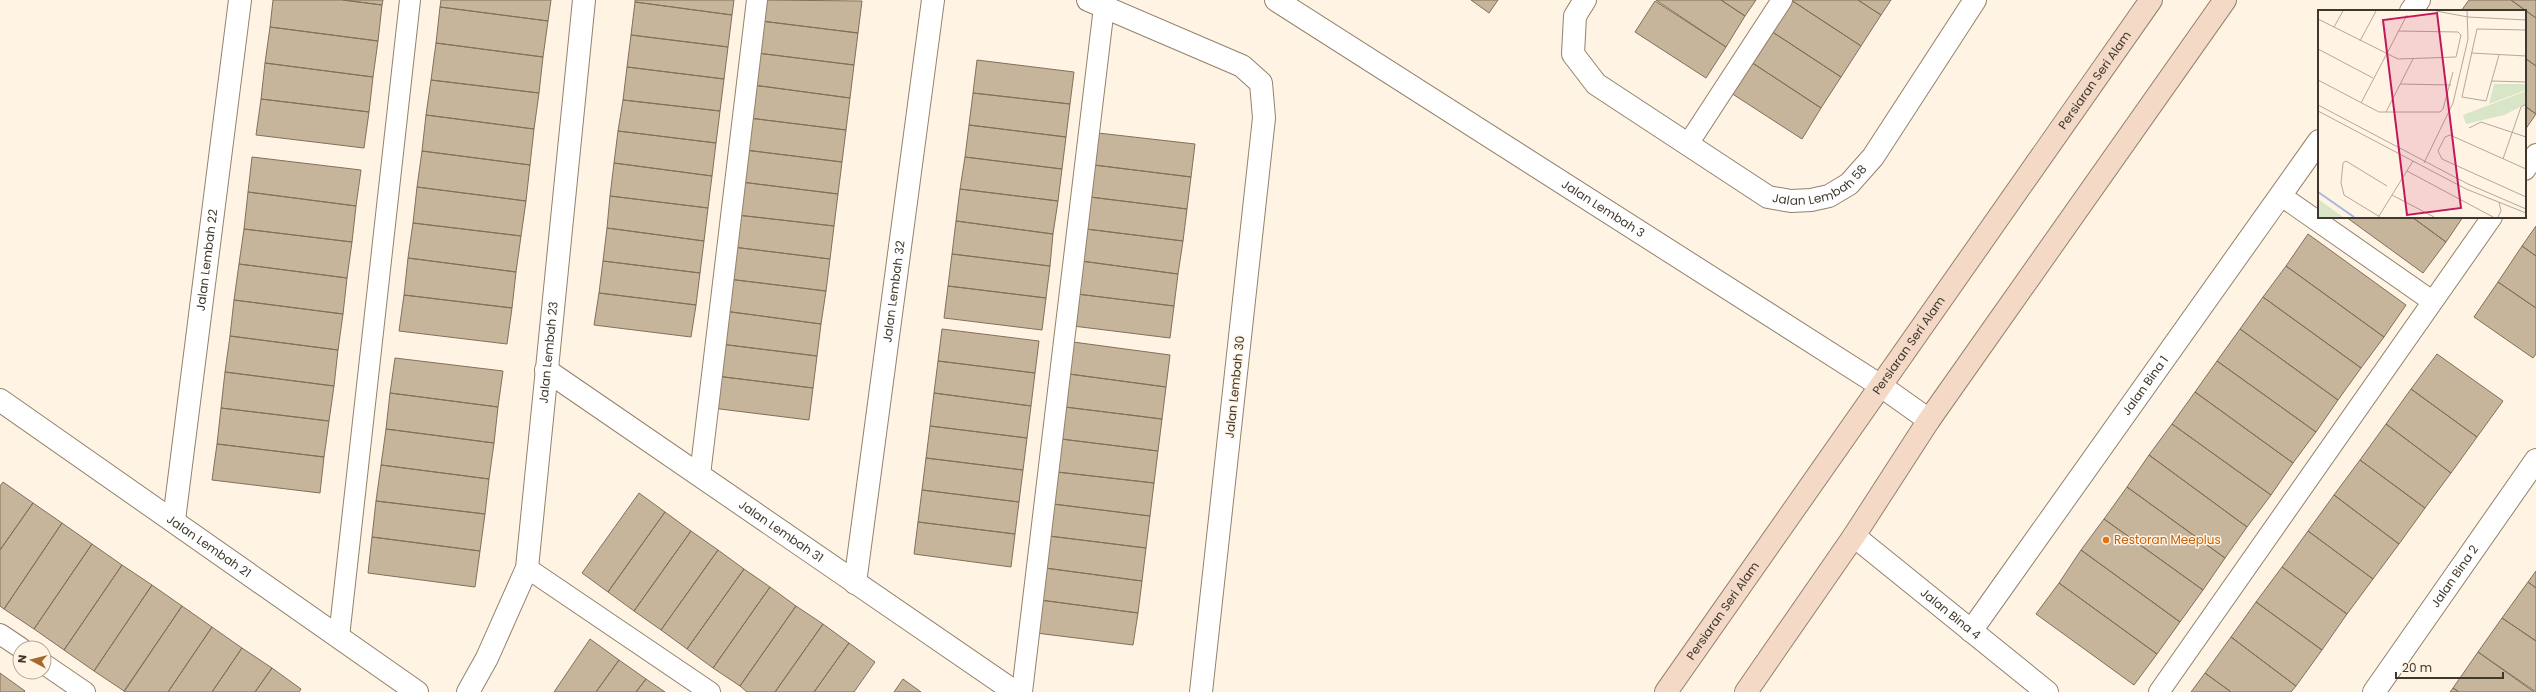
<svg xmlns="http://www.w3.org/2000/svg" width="2536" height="692" font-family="Poppins,sans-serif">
	<rect width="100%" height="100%" fill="#fff3e4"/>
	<path fill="#c6b49b" stroke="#81705a" d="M273,0H343L382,5L378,41L270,27Z
		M343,0H383L382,5Z
		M441,0H551L548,21L440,7Z
		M635,0H734L732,15L635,2Z
		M764,0L862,1L858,33L761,21Z
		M1471,0H1498L1489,13Z
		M1656,0H1721L1745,16L1726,47Z
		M1721,0H1756L1745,16Z
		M1791,0H1858L1881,15L1861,46Z
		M1791,0L1861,46L1841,77L1771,31Z
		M1858,0H1891L1881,15Z
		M2469,0H2511L2536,18V66L2525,58V11H2461Z
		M2511,0H2536V18Z
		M1655,1L1726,47L1706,78L1635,32Z
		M635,2L732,15L728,47L631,35Z
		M440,7L548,21L543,57L436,43Z
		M761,21L858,33L854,65L757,53Z
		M270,27L378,41L373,77L265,63Z
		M1771,31L1841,77L1821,108L1751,62Z
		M631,35L728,47L724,79L627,67Z
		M436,43L543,57L539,93L431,80Z
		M757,53L854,65L850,98L753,85Z
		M2525,58L2536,66V114L2525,106Z
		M977,60L1074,72L1070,104L973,93Z
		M1751,62L1821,108L1802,139L1731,93Z
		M265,63L373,77L369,112L261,99Z
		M627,67L724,79L720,111L623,100Z
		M431,80L539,93L534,129L426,115Z
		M753,85L850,98L846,130L749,118Z
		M973,93L1070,104L1066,137L969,125Z
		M261,99L369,112L364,148L256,135Z
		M623,100L720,111L716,143L618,131Z
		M2525,106L2536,114L2525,130Z
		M426,115L534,129L530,165L422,151Z
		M749,118L846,130L842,162L745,150Z
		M969,125L1066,137L1062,169L965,157Z
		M618,131L716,143L712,176L614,163Z
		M1098,133L1195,144L1191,177L1094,165Z
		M745,150L842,162L838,194L741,182Z
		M422,151L530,165L526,201L417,187Z
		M252,157L361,170L356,206L248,192Z
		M965,157L1062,169L1058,201L960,189Z
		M614,163L712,176L708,208L610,196Z
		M1094,165L1191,177L1187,209L1090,197Z
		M741,182L838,194L834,226L737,215Z
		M417,187L526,201L521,236L413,223Z
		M960,189L1058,201L1053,234L956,221Z
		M248,192L356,206L352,242L244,229Z
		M610,196L708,208L704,241L607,228Z
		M1090,197L1187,209L1183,241L1086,229Z
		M737,215L834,226L830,259L733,247Z
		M2346,217H2412L2446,242L2423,273Z
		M2412,217H2463L2446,242Z
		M956,221L1053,234L1050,266L952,254Z
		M413,223L521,236L516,272L408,258Z
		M2536,226V256L2522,246Z
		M607,228L704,241L700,273L603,261Z
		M244,229L352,242L347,278L239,264Z
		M1086,229L1183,241L1178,274L1081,261Z
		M2308,234L2406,305L2384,337L2286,266Z
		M2522,246L2536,256V308L2498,282Z
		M733,247L830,259L826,291L728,279Z
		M952,254L1050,266L1046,298L948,286Z
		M408,258L516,272L512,308L404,295Z
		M603,261L700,273L696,305L599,293Z
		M1081,261L1178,274L1174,306L1077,294Z
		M239,264L347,278L343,314L234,300Z
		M2286,266L2384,337L2361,368L2263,297Z
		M728,279L826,291L821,324L724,311Z
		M2498,282L2536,308V354L2533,358L2474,317Z
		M948,286L1046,298L1042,330L944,318Z
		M599,293L696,305L691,337L594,325Z
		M1077,294L1174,306L1170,338L1073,326Z
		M404,295L512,308L507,344L399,331Z
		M2263,297L2361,368L2338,400L2240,329Z
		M234,300L343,314L338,350L230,336Z
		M724,311L821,324L817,356L720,344Z
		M942,329L1039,341L1035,373L938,361Z
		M2240,329L2338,400L2316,432L2217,361Z
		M230,336L338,350L334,386L225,372Z
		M1073,342L1170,355L1166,387L1069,374Z
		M720,344L817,356L813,388L716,376Z
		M2437,354L2503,401L2477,437L2411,389Z
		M395,358L503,371L498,407L390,393Z
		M938,361L1035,373L1031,406L934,393Z
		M2217,361L2316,432L2293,463L2195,392Z
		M225,372L334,386L329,421L221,408Z
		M1069,374L1166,387L1162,419L1065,407Z
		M716,376L813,388L809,420L712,408Z
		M2411,389L2477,437L2451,473L2386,424Z
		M2195,392L2293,463L2271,495L2172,424Z
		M390,393L498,407L494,443L386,429Z
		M934,393L1031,406L1027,438L930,426Z
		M1065,407L1162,419L1158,451L1061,439Z
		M221,408L329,421L324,457L217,444Z
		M2172,424L2271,495L2247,527L2149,455Z
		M2386,424L2451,473L2425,508L2360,460Z
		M930,426L1027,438L1023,470L926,458Z
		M386,429L494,443L489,479L381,465Z
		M1061,439L1158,451L1154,483L1057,472Z
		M217,444L324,457L320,493L212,480Z
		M2149,455L2247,527L2225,558L2127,487Z
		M926,458L1023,470L1019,502L922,490Z
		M2360,460L2425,508L2399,544L2334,495Z
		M381,465L489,479L485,514L376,501Z
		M1057,472L1154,483L1150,516L1053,504Z
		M3,482L33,503L0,550V486Z
		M2127,487L2225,558L2203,590L2104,519Z
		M922,490L1019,502L1015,534L918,522Z
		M639,493L665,512L608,592L582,573Z
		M2334,495L2399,544L2373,579L2308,531Z
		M376,501L485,514L480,551L372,537Z
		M33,503L62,523L4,609L0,606V550Z
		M1053,504L1150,516L1146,548L1049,536Z
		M665,512L691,531L634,611L608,592Z
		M2104,519L2203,590L2180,622L2081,550Z
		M918,522L1015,534L1011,567L914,554Z
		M62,523L92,544L34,629L4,609Z
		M691,531L718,550L661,630L634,611Z
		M2308,531L2373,579L2347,614L2282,567Z
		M1049,536L1146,548L1142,581L1045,568Z
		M372,537L480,551L475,587L368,573Z
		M92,544L122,565L64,650L34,629Z
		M718,550L744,569L687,649L661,630Z
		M2081,550L2180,622L2157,654L2059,583Z
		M122,565L152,585L94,671L64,650Z
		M2282,567L2347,614L2322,650L2256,602Z
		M1045,568L1142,581L1138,613L1040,600Z
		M744,569L770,587L713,668L687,649Z
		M2536,571V588L2528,582Z
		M2528,582L2536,588V641L2502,618Z
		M2059,583L2157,654L2134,685L2036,614Z
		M152,585L182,606L124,691L94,671Z
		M770,587L796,606L740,686L713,668Z
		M1040,600L1138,613L1133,645L1036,633Z
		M2256,602L2322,650L2296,686L2231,637Z
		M182,606L212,627L168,692H124Z
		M796,606L823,624L775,692H747L740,686Z
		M2502,618L2536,641V692L2478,652Z
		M823,624L849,643L814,692H775Z
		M212,627L242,648L212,692H168Z
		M2231,637L2296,686L2291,692H2231L2205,673Z
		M590,639L619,660L596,692H554Z
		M849,643L875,662L854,692H814Z
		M242,648L272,668L255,692H212Z
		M2478,652L2534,692H2459L2453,688Z
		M619,660L646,679L636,692H596Z
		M272,668L301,689L299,692H255Z
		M0,673L25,691L24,692H0Z
		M2205,673L2231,692H2191Z
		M646,679L665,692H636Z
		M903,679L921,692H894Z
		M2453,688L2459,692H2450Z"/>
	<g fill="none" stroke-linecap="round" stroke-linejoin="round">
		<g stroke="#93826b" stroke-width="22">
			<path id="lane" d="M1688,144L1782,0
				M2525,170L2536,154
				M2280,195L2432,301
				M700,475L757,0
				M527,568L710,692
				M0,634L21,648
				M339,637L410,0
				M44,664L85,692
				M1022,692L1104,7
				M2159,692L2492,217"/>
		</g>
		<g stroke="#93826b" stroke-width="24">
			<g id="street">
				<path d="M1088,0L1242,66L1261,83L1264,118L1201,692"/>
				<path id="s1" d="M1276,0L1881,386L1929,420"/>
				<path id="s2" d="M1585,0L1575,16L1573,54L1596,84L1768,197L1791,201L1811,200L1829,196L1849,184L1873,157L1975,0"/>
				<path d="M2411,11L2419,0"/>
				<path id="s3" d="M546,370L1015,692"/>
				<path id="s4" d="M0,400L417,692"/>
				<path id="s5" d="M174,520L240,0"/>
				<path id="s6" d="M1854,536L2047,692"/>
				<path id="s7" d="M855,583L933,0"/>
				<path id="s8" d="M1971,631L2319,141"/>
				<path id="s9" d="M468,692L487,658L527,568L584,0"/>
				<path id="s10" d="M2374,692L2536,460"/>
			</g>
		</g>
		<g stroke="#93826b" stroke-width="24">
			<g id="secondary">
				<path id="s11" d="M1666,692L2151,0"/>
				<path d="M1746,692L1854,536L1929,420L2225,0"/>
			</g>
		</g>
		<use href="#lane" stroke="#fff" stroke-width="20"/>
		<use href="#street" stroke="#fff" stroke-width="22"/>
		<use href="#secondary" stroke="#f4dac6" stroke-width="22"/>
	</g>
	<circle fill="#e8710a" stroke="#fff3e4" stroke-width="1.5" cx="2106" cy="540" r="4"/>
	<g text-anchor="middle" stroke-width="3" stroke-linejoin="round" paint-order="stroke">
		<g font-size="12" fill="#40382e" stroke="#fff3e4">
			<text dy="4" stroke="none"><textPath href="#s11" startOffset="747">Persiaran Seri Alam</textPath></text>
			<text dy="4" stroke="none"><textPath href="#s2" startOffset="357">Jalan Lembah 58</textPath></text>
			<text dy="4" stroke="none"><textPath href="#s1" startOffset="388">Jalan Lembah 3</textPath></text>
			<text dy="4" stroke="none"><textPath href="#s5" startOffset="262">Jalan Lembah 22</textPath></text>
			<text dy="4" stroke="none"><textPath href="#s7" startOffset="294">Jalan Lembah 32</textPath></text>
			<text dy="4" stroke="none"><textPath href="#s11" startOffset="423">Persiaran Seri Alam</textPath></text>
			<text dy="4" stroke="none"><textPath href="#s9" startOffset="354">Jalan Lembah 23</textPath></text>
			<text dy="4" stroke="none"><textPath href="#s8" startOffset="301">Jalan Bina 1</textPath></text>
			<text transform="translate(1235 387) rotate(-84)" y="4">Jalan Lembah 30</text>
			<text dy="4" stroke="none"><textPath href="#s3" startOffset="285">Jalan Lembah 31</textPath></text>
			<text dy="4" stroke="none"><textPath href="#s4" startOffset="255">Jalan Lembah 21</textPath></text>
			<text dy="4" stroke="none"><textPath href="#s10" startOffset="141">Jalan Bina 2</textPath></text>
			<text dy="4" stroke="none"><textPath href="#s11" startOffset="99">Persiaran Seri Alam</textPath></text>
			<text dy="4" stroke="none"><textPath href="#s6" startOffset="124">Jalan Bina 4</textPath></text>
		</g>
		<g font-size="12" fill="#c56008" stroke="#fff3e4" text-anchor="start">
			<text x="2114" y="544">Restoran Meeplus</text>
		</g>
	</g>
	<g transform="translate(2318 10)">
		<rect width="208" height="208" fill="#fff3e4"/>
		<path d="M176,74H208V80L171,94ZM208,81V94L186,105L148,114L145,105ZM0,189L25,207H0Z" fill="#d8e5c7"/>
		<path fill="none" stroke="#a5b8dd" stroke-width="2" d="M0,182L36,207"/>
		<path fill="none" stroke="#b3a89b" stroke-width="1" d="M118,1L150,7L208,10M0,9L80,49L138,47L143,25L140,22L80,21M16,17L25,1M42,31L58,1M0,39L55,68M153,43L208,46M181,45L168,91L144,87L159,19L208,20M0,70L61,102H122L125,99L135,62M174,71L208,72M82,74L133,75M43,93L89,5M0,95L150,174L208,199M0,101L148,179L208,203M68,102L95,49M151,118L163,112L208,127M185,149L203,97L208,94M106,153L135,93L150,29L149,1M208,159L132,125L127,127L120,141L124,149L208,187M89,161L175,207M74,185L116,207M61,206L95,151M62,207L26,185L23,173L25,153L28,151L69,176M180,207L183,201L181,192"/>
		<path fill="#c2185b" fill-opacity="0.15" stroke="#c2185b" stroke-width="2" d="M119,3L143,198L89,205L65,10Z"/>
		<rect width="208" height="208" fill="none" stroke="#40382e" stroke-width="2"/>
	</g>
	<g transform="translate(32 660) rotate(277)"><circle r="19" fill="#fff3e4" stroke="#b3a89b"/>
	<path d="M0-3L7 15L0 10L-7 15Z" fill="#a56a2b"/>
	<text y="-6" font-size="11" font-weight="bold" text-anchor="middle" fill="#40382e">N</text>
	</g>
	<path d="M2396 672v6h107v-6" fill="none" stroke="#40382e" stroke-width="2"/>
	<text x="2402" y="672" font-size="12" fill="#40382e" stroke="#fff3e4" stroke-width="3" paint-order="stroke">20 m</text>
</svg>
